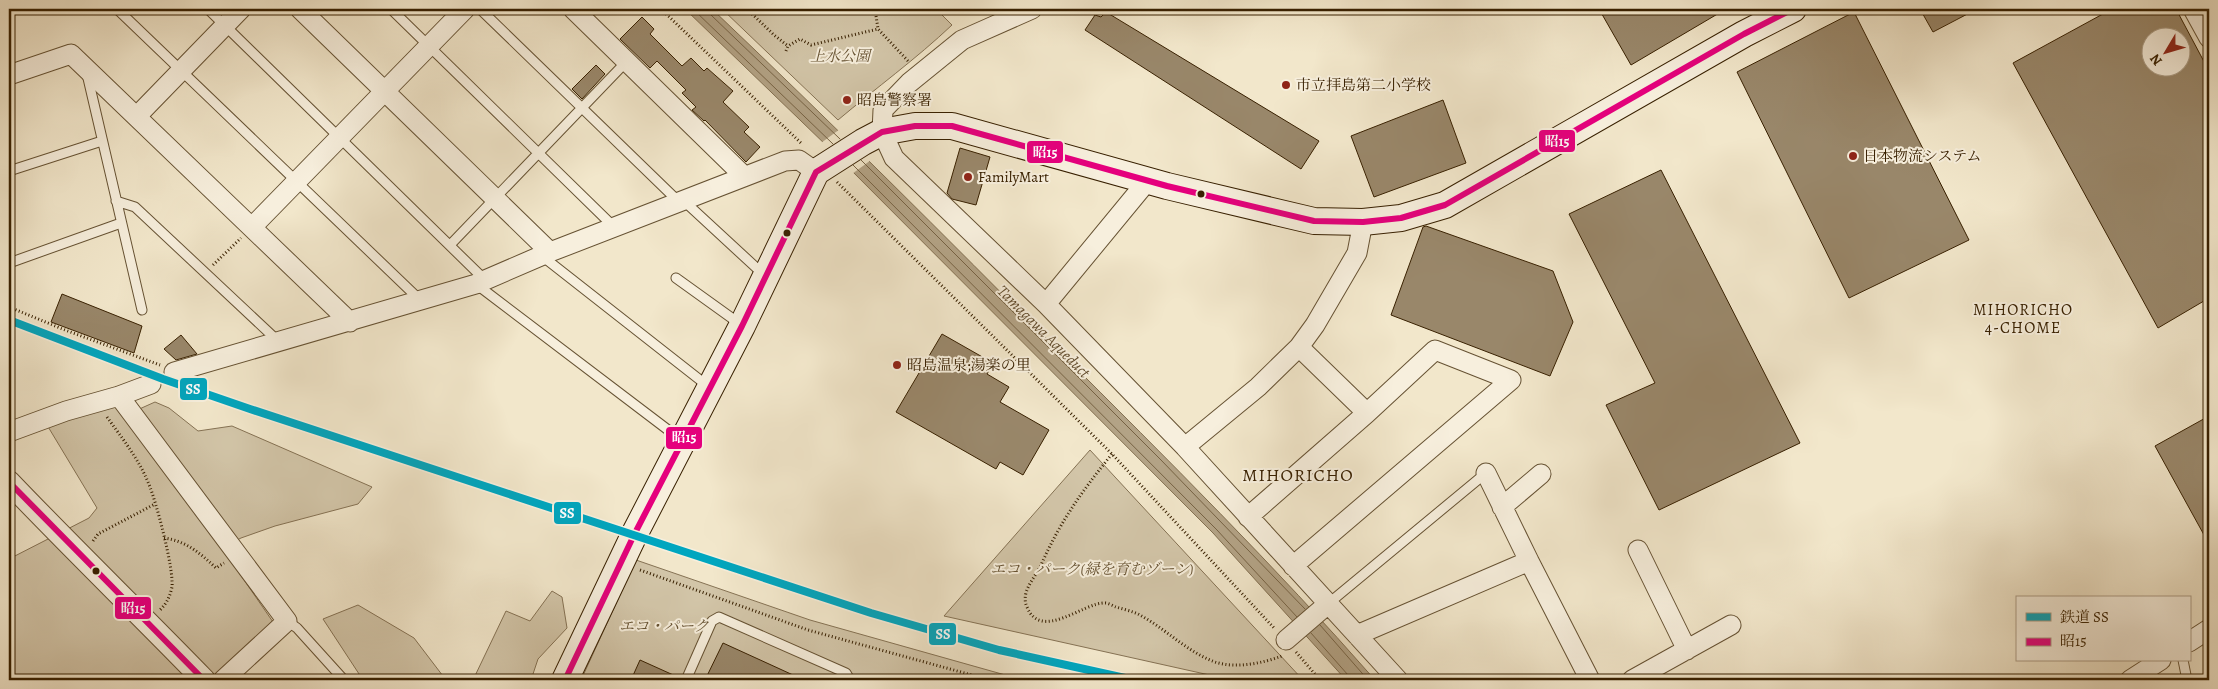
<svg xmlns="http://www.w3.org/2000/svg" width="2218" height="689" font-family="Alegreya,'Noto Serif JP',serif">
	<rect width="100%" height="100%" fill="#f2e7cb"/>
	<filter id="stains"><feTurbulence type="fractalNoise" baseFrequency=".004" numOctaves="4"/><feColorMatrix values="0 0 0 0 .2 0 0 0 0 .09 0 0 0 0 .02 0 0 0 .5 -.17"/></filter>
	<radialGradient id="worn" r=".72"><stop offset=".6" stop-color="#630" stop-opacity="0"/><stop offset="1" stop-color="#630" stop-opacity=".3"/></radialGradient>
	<path fill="#d2c5a8" stroke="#857254" d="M722,9H936L952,25C916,59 876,88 838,120Z
		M117,402L126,415L155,402L169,408L198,431L232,426L372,487L358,504L275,526L241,538L222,548L273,622L209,680H9V559L89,518L97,508L47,425Z
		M1090,450L1303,680H1232L944,616Z
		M636,560L810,620L1023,680H581Z
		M552,591L562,597L567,628L538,659L531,680H473L506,611L530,621Z
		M358,605L414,638L446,680H363L323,619Z"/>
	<path fill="#b3a386" stroke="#826f50" d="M685,9H712C830,121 945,236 1060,352C1167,459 1275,566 1375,680H1346L1213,533L829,148Z"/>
	<path fill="#f2e7cb" d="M840,129L871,160L852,174L821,143Z"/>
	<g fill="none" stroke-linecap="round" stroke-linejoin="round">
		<path stroke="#766243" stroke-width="1" d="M693,9L833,144
			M709,9L711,15L840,139
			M861,160L1161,460L1305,609
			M853,165L1217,530L1297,617
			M1320,625L1368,680
			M1311,633L1348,675L1349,680"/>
	</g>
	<path fill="#99876a" stroke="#382000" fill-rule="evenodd" d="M1599,9H1726L1631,65Z
		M1920,9H1977L1933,32Z
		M2112,9H2176L2209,71V298L2158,328L2013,63ZM2150,38H2180V68H2150Z
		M1106,12L1319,141L1301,169L1085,30L1095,15L1101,17Z
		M1854,12L1969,240L1849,298L1737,72Z
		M642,17L654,29L650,34L682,66L691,58L704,71L707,68L733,91L723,102L749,127L744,132L760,147L746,162L705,120L704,121L692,110L696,107L682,93L686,90L657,61L650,68L620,39Z
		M596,65L605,74L582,99L572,89Z
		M1443,100L1466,163L1374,197L1351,136Z
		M960,148L990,157L976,205L952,199L947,193Z
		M1661,170L1800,443L1659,510L1606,405L1655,383L1569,214Z
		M1426,226L1553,271L1573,322L1550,376L1391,315L1423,227Z
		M62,294L142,326L134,353L51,322Z
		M942,334L993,363L987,374L1009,387L1000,402L1049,430L1023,475L1000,462L996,469L896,412Z
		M181,335L197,354L176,360L164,349Z
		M2209,416V544L2155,446Z
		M723,643L804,680H705Z
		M640,660L680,678V680H631Z"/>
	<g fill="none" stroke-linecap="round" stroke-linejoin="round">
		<g stroke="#665233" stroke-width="11">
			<path id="service" d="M117,9L420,300
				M208,9L485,280
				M391,9L614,227
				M480,9L679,202
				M87,74L142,310
				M9,171L102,141
				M116,201L135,207L279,342
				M684,201L763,274
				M450,245L626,62
				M542,256L709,387
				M9,263L121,223
				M676,278L740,324
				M476,284L680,439
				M1329,603L1486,473
				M287,621L297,628L344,680
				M2183,660L2187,680
				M686,680L712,621L719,617L846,673L850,680"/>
		</g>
		<g stroke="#665233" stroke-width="21">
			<path id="minor" d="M300,9L550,252
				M573,9L744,176
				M1032,9L962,40L909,83L883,110L882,132L894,158L1046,304L1185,447L1398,680
				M2193,9L2209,38
				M9,75L71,54L350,322
				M137,116L241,9
				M252,227L465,9
				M1046,304L1149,179
				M1299,347L1367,413
				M174,372L476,284L550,252L785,161L799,160L816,172
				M119,396L287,621L223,680
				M9,432L66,411L119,396L151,384
				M1185,447L1258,387L1299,347L1315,325L1357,253L1363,222
				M1486,473L1529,561
				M1502,507L1541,474
				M1248,517L1367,413L1435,350L1511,380L1293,566
				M1638,550L1687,650
				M1357,635L1529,561L1590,680
				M1286,640L1329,603
				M2189,642L2209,629
				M1632,680L1731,625
				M2130,680L2161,660"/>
		</g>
		<g stroke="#665233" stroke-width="24">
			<path id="tertiary" d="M9,482C73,549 139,613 204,680"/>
		</g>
		<g stroke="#382000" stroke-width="28">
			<path id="secondary" d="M565,680L634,535L742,326L816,172L863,142L882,132L915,126H952L1167,186L1314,221L1363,222L1401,218L1445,205L1744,34L1793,9"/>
		</g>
		<path stroke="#382000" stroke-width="3" stroke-dasharray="1 2.5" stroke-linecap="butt" d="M661,9L801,143
			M747,9L774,35L788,46
			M875,9L878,29
			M786,51L788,46L800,39L811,45L878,29L909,62
			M837,182L1112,454L1275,629
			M213,265L241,238
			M9,307L65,330L160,365
			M107,417C122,438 138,458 148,482C156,500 174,569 172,587C170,596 167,603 160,610
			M1112,454C1082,491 1060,522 1041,565C1035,578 1020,592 1027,607C1041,642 1084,602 1105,603C1109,603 1113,606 1116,607C1123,609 1131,611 1138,614C1165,628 1187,652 1215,662C1236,669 1263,663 1282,656
			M164,538C186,541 200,553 216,568L224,563
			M93,541L98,534L155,504
			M640,570L808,630L990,680
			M1296,652L1320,680"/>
		<use href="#service" stroke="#f7efdd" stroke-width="9"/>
		<use href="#minor" stroke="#f7efdd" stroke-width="19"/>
		<use href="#tertiary" stroke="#f7efdd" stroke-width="22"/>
		<use href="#secondary" stroke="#f7efdd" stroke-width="26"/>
		<g stroke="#f7efdd" stroke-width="10">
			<path id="bus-1" d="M9,482L204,680
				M565,680L634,535L742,326L816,172L882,132L915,126H952L1167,186L1314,221L1363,222L1401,218L1445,205L1744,34L1793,9"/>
		</g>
		<use href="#bus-1" stroke="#e5007d" stroke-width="6"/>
		<g stroke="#f7efdd" stroke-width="11">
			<path id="rail-1" d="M9,320L163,379L250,409L871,613L999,650L1134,680"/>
		</g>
		<use href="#rail-1" stroke="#00a6bf" stroke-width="8"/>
	</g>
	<g fill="#8f2418" stroke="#f7efdd" stroke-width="2">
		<circle cx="1286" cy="85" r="5"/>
		<circle cx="847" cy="100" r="5"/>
		<circle cx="1853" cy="156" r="5"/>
		<circle cx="968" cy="177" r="5"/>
		<circle cx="897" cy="365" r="5"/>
	</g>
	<g fill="#382000" stroke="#f7efdd" stroke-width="2">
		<circle cx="1201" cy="194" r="4.5"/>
		<circle cx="787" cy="233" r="4.5"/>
		<circle cx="96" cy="571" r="4.5"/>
	</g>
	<g text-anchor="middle" stroke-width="4" stroke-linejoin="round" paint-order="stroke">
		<g font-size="15" font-style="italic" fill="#665232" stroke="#f7efdd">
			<text x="840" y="61">上水公園</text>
			<text x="1092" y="574">エコ・パーク(緑を育むゾーン)</text>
			<text x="664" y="631">エコ・パーク</text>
		</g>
		<g font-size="15" fill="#382000" stroke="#f7efdd" text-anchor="start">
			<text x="1296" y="90">市立拝島第二小学校</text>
			<text x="857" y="105">昭島警察署</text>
			<text x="1863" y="161">日本物流システム</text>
			<text x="978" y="182">FamilyMart</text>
			<text x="907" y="370">昭島温泉;湯楽の里</text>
		</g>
		<g font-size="16" letter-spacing="1" fill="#382000" stroke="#f7efdd">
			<text x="2023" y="315">MIHORICHO<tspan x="2023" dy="18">4-CHOME</tspan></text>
		</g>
		<g font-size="16" font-style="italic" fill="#634e2f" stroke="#f7efdd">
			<text transform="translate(1044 331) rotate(45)" y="6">Tamagawa Aqueduct</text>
		</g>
		<g font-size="18" letter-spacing="1" fill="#382000" stroke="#f7efdd">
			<text x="1298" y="481">MIHORICHO</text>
		</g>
	</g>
	<g stroke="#f7efdd" stroke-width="2">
		<rect x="1538" y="129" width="38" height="24" rx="5" fill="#e5007d"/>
		<rect x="1026" y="140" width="38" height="24" rx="5" fill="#e5007d"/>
		<rect x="179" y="377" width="29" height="24" rx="5" fill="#00a6bf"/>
		<rect x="665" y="426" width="38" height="24" rx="5" fill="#e5007d"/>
		<rect x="553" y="501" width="29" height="24" rx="5" fill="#00a6bf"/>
		<rect x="114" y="596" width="38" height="24" rx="5" fill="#e5007d"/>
		<rect x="928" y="622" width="29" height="24" rx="5" fill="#00a6bf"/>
	</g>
	<g font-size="14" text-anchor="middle" font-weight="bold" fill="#fff">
		<text x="1557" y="146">昭15</text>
		<text x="1045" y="157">昭15</text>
		<text x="193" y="394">SS</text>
		<text x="684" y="442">昭15</text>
		<text x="567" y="518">SS</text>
		<text x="133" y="613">昭15</text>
		<text x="943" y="639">SS</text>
	</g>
	<rect width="2218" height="689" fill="none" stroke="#f2e7cb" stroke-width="30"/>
	<rect x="10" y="10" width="2198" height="669" fill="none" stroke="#382000" stroke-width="2.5"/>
	<rect x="15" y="15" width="2188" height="659" fill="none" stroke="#382000"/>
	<rect x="2016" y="596" width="175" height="65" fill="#f7efdd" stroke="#ab9c85"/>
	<rect x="2026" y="613" width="25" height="8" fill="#00a6bf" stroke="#ab9c85"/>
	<text x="2060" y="622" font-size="15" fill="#382000">鉄道 SS</text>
	<rect x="2026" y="638" width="25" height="8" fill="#e5007d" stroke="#ab9c85"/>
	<text x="2060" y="646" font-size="15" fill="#382000">昭15</text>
	<g transform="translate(2166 52) rotate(232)"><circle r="24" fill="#f7efdd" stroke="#ab9c85"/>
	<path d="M0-4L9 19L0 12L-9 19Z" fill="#8f2418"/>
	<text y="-8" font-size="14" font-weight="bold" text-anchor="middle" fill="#382000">N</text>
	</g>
	<rect width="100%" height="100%" filter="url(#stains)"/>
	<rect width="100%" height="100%" fill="url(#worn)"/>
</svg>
